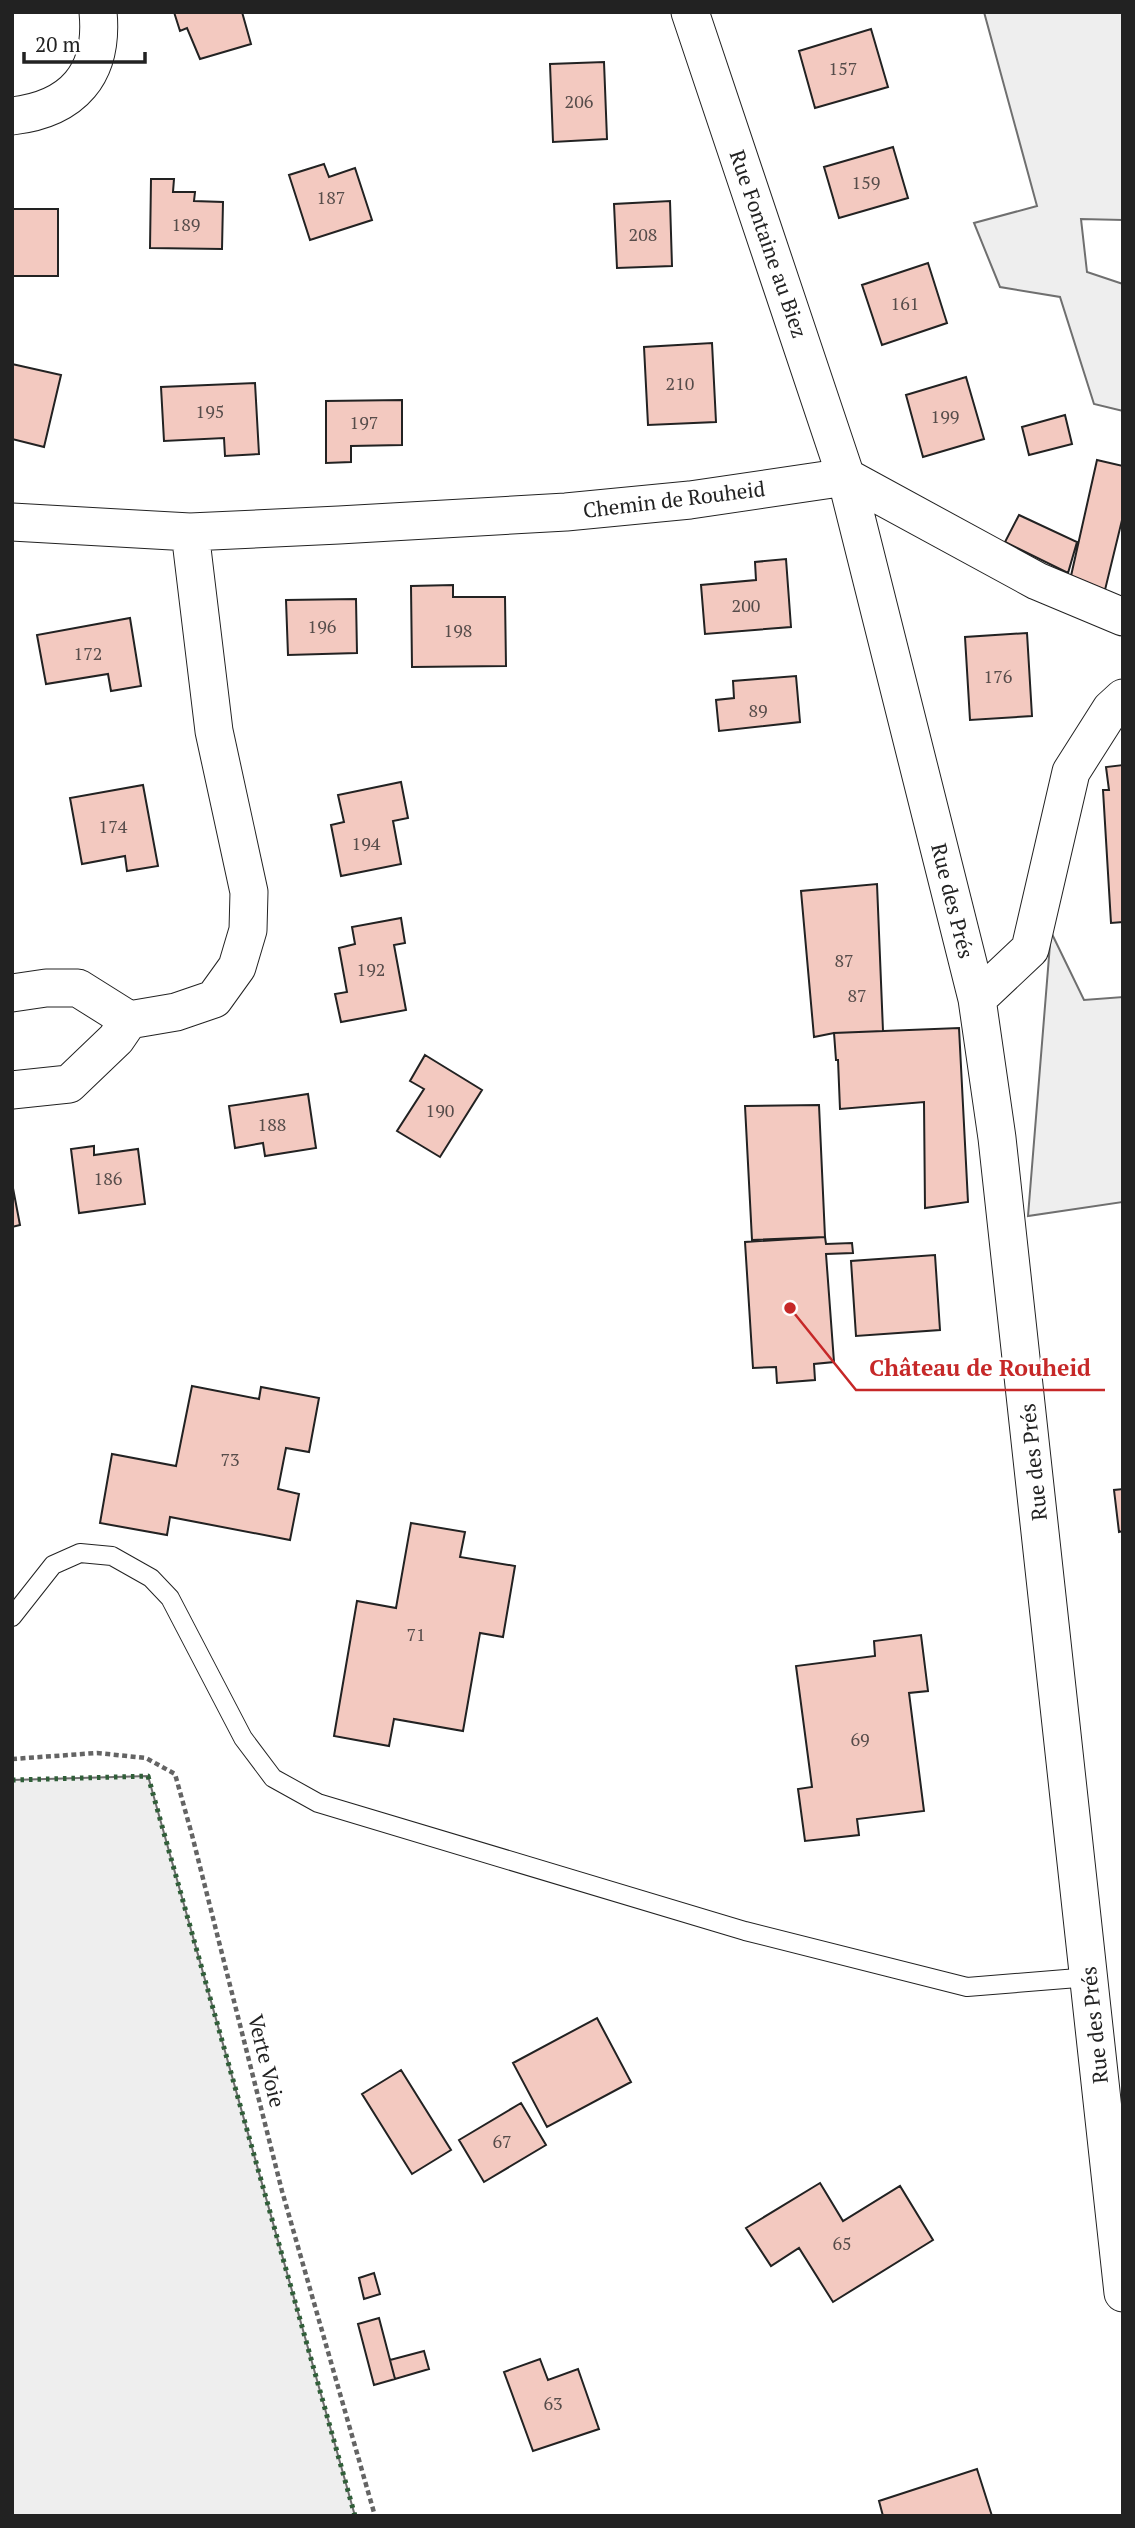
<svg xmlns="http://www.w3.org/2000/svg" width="1135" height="2528" font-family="'PT Serif',serif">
	<rect width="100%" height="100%" fill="#fff"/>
	<path fill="#eee" stroke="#6f6f6f" stroke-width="2" d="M984,12H1123V220L1081,219L1087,272L1123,284V411L1094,404L1060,297L1000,287L974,223L1037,206Z
		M1051,932L1084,1000L1123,997V1202L1028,1216Z
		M148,1776L355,2516H12V1780Z"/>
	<path fill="#f3c9c0" stroke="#222" stroke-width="2" d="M174,12H242L251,44L200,59L187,28L180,31Z
		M871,29L888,87L815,108L799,51Z
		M604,62L607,139L553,142L550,64Z
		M893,147L908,198L839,218L824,167Z
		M324,164L329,177L355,168L372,220L310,240L289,175Z
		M151,179H174L173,192H195L194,201L223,202L222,249L150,248Z
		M670,201L672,266L617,268L614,204Z
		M12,209H58V276H12Z
		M928,263L947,323L882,345L862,285Z
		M712,343L716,422L648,425L644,347Z
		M12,364L61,375L44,447L12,439Z
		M966,377L984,439L923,457L906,395Z
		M255,383L259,454L225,456L224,438L164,441L161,387Z
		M402,400V445L351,446V462L326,463V401Z
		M1065,415L1072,444L1029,455L1022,427Z
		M1097,460L1123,466V516L1105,590L1071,576Z
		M1019,515L1077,542L1068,573L1005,542Z
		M786,559L791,627L705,634L701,585L756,580L755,562Z
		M453,585V597H505L506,666L412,667L411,586Z
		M356,599L357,653L288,655L286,600Z
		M130,618L141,686L111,691L108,674L46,684L37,635Z
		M1027,633L1032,716L970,720L965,637Z
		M796,676L800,722L719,731L716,700L734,698L733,681Z
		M1123,765V922L1111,923L1103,790H1109L1106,767Z
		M401,782L408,818L393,821L401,864L341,876L331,825L344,822L338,795Z
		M143,785L158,866L127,871L125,856L82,864L70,798Z
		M877,884L883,1031L834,1033L814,1037L801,891Z
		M401,918L405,943L394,945L406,1010L341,1022L335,994L347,992L339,948L355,944L352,927Z
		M959,1028L968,1202L925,1208L924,1102L840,1109L838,1060H836L834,1033Z
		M425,1055L482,1090L440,1157L397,1131L424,1089L410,1081Z
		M308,1094L316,1148L265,1156L263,1143L235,1148L229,1106Z
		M819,1105L825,1237L752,1240L745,1106Z
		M94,1146V1155L138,1149L145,1204L79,1213L71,1149Z
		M12,1183L20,1225L12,1227Z
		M825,1237L826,1244L852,1243L853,1253L826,1254L834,1362L814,1364L815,1380L777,1383L776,1367L753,1368L745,1242Z
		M935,1255L940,1330L856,1336L851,1261Z
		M192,1386L259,1399L261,1387L319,1398L309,1452L286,1448L278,1489L299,1494L290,1540L170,1517L167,1535L100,1523L112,1454L176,1466Z
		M1123,1489V1531L1119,1532L1114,1490Z
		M411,1523L465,1532L460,1557L515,1566L503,1637L480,1633L463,1731L394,1719L389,1746L334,1736L357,1601L396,1608Z
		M921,1635L928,1691L909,1693L924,1811L857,1819L859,1835L805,1841L798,1789L812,1787L796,1666L875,1656L874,1641Z
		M597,2018L631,2082L547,2127L513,2063Z
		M401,2070L451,2150L412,2174L362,2094Z
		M521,2103L546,2145L484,2182L459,2140Z
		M820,2183L843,2221L900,2186L933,2240L833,2302L799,2248L771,2266L746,2228Z
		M374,2273L380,2294L364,2299L359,2278Z
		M379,2318L395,2379L374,2385L358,2324Z
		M424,2351L429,2369L395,2379L390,2360Z
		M540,2359L548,2380L578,2369L599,2429L533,2451L504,2372Z
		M977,2469L992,2516H883L879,2501Z"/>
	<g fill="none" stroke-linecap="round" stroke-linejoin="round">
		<g stroke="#222" stroke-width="20">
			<path id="service" d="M12,1617L53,1565L80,1553L112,1556L151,1578L170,1598L243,1738L273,1778L318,1803L745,1931L967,1987L1090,1977"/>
		</g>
		<g stroke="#222" stroke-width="39">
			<path id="minor" d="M690,12L846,477L977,999L997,1138L1123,2293
				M12,116C73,109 104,74 98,12
				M12,522L190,532L339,525L566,512L690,500L846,477L1037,581L1123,617
				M12,993L46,988H78L129,1020L116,1039L69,1084L12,1090
				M977,999L1030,949L1071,772L1111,709L1123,698
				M129,1020L176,1012L214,999L237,967L248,930L249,892L214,731L190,532"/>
		</g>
		<path stroke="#646464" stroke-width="4.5" stroke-dasharray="5 3.5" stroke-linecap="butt" d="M12,1759L97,1753L146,1758L175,1774L192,1835L282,2191L375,2516"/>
		<use href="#service" stroke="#fff" stroke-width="18"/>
		<use href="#minor" stroke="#fff" stroke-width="37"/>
		<path stroke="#2f5e38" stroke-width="5" stroke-dasharray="3.5 5" stroke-linecap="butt" d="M12,1780L148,1776L355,2516"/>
	</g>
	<g text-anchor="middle" stroke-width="5" stroke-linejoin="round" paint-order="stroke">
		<g font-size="18" fill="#564c4a">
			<text x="843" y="75">157</text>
			<text x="579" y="108">206</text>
			<text x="866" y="189">159</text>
			<text x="331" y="204">187</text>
			<text x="186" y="231">189</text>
			<text x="643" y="241">208</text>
			<text x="905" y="310">161</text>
			<text x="680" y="390">210</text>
			<text x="210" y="418">195</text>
			<text x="945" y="423">199</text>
			<text x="364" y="429">197</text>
			<text x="746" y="612">200</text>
			<text x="322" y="633">196</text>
			<text x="458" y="637">198</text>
			<text x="88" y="660">172</text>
			<text x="998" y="683">176</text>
			<text x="758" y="717">89</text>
			<text x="113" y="833">174</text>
			<text x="366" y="850">194</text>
			<text x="844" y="967">87</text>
			<text x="371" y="976">192</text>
			<text x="857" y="1002">87</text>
			<text x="440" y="1117">190</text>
			<text x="272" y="1131">188</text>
			<text x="108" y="1185">186</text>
			<text x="230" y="1466">73</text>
			<text x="416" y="1641">71</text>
			<text x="860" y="1746">69</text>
			<text x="502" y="2148">67</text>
			<text x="842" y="2250">65</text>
			<text x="553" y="2410">63</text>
		</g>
		<g font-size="21" fill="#222" stroke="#fff">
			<text transform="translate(768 244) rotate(71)" y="7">Rue Fontaine au Biez</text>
			<text transform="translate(674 500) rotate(-7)" y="7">Chemin de Rouheid</text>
			<text transform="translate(952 901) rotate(76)" y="7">Rue des Prés</text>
			<text transform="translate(1034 1462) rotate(-96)" y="7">Rue des Prés</text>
			<text transform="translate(1095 2025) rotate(-96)" y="7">Rue des Prés</text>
			<text transform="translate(266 2061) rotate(76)" y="7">Verte Voie</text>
		</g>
	</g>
	<path fill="none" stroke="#c62828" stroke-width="2.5" d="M790 1308L856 1390H1105"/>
	<circle fill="#c62828" stroke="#fff" stroke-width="2.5" cx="790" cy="1308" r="7"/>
	<g font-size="23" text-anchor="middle" font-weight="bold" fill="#c62828" stroke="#fff" stroke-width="5" stroke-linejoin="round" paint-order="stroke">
		<text x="980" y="1376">Château de Rouheid</text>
	</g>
	<rect width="1135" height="2528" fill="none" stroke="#222222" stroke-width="28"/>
	<path d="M24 52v10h121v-10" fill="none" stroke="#222222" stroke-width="3.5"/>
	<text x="35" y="52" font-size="21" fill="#222222" stroke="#ffffff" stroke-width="5" paint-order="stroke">20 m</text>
</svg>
